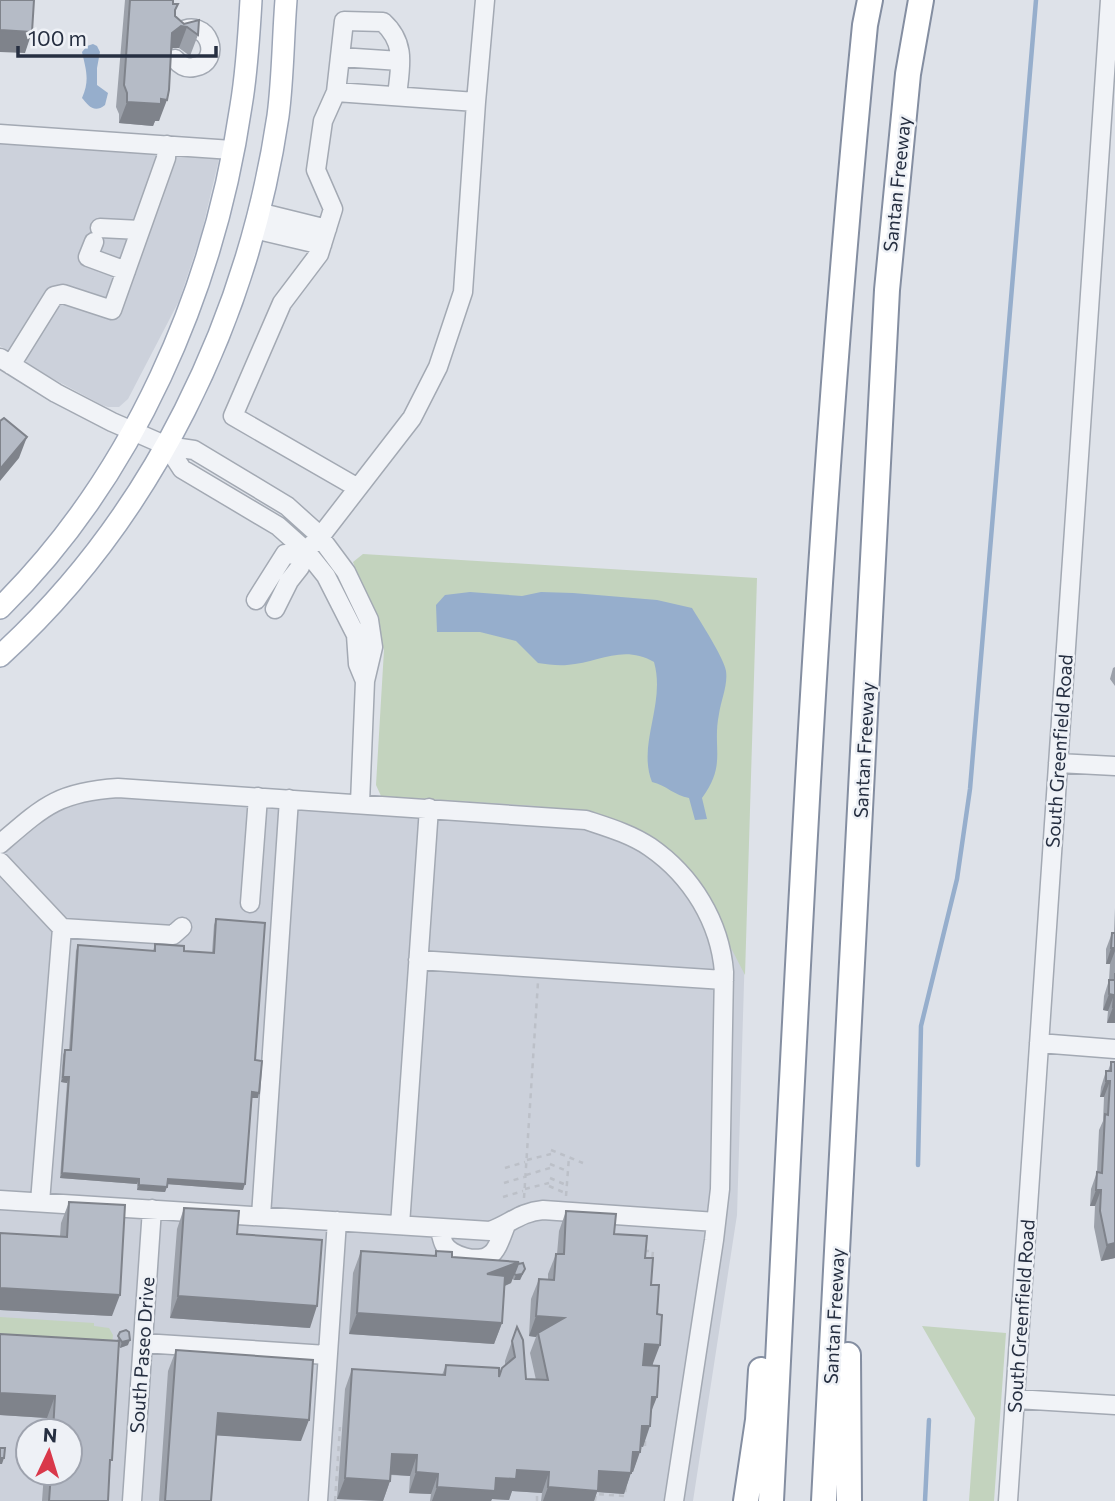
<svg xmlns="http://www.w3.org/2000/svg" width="1115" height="1501" font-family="Commissioner,sans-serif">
	<rect width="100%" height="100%" fill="#dee2e9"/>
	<path fill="#ccd1db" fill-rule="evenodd" d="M0,127L168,155L219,159L201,235L179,301L128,399L119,407H108L102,405L48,376L0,346Z
		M104,780L749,817L737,1215L693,1501H0V831L39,799L60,789ZM28,1431H70V1473H28Z"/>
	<path fill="#c3d3be" d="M363,554L757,578L745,975L693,875L651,836L614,819L536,806L381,796L376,785L384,650L353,562Z
		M0,1317L94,1323V1326L109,1328L113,1335L112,1344L0,1348Z
		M922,1326L1006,1333L994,1501H969L975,1418Z"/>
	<path fill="#96aecc" d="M93,44L97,46L100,52L97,68V85L108,93L105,105C94,114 88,105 82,98C90,80 86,70 82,52L87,46Z
		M470,592L522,596L541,592L573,593L657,600L692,608C700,621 724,658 726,671C728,685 721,700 719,714C712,749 727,764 702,798L707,819L695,820L689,798C675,796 666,785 652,782C637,744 666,704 654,662C622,644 599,663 567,665C557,666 547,664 538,663L516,641L480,632H437L436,605L445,595Z"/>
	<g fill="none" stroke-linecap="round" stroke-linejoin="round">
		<path stroke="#96aecc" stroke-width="4.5" d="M918,1165L921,1026L957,879L970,789L1036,0
			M925,1501L929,1420"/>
		<g stroke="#a3a9b3" stroke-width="21">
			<path id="minor" d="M340,57L400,61
				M175,59C180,65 186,69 194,67C224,63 209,14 178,33
				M336,92L344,21L383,22C407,44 400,67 397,96
				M476,102L485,0
				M0,134L232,150
				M258,212L327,229
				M100,228L140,230
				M254,229L322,245
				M94,242L88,257L126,271
				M0,358L56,393L112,422L167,446L194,450L287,506L317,533L346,572L369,620L373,647L365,681L360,803
				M11,365L54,296L63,294L112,310L166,158L167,145
				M167,446L182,469L278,526L306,551L326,576L356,635L358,664L365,681
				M256,600L285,554L301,555L320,537L412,418L438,367L463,292L476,102L336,92L323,121L316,170L333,209L319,254L282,303L233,416L358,488
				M275,609L289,581L300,567L301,555
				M1058,763L1115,766
				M0,844C44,806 58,792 118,788L586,820C607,827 631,834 650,847C692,876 720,922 724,972L720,1189L714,1240L674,1501
				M0,862L62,928L173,935L182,927
				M250,903L258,797
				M418,960L724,980
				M1039,1043L1115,1049
				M0,1200L490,1231C510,1224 520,1212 543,1210L716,1222
				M40,1202L62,928
				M261,1216L289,799
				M400,1225L429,808
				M439,1228C441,1233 442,1240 444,1244C450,1256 479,1264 490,1255C498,1250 502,1234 506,1225
				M143,1343L327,1355
				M1015,1399L1115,1405
				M132,1501L152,1209
				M318,1501L337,1221
				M1008,1501L1110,0"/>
		</g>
		<g stroke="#9ca5b6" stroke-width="24">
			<path id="major" d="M0,608C134,476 214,290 241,106C247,71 249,35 251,0
				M0,656C152,518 248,319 278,116C283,78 283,38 286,0"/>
		</g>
		<g stroke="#848ea1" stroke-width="28">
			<path id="highway" d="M848,1355L849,1501
				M746,1501L758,1420L761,1370
				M771,1501C796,1009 816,516 865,25L870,0
				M824,1501L887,290L908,74L921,0"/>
		</g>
		<path stroke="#bcc0c8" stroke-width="2.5" stroke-dasharray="5 5" stroke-linecap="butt" d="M551,1150L583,1163
			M527,1160L551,1154
			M550,1164L567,1171
			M505,1168L525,1162
			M526,1175L550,1168
			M550,1178L566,1185
			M504,1183L524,1177
			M549,1186L565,1193
			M525,1189L549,1183
			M566,1196L569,1157
			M503,1197L523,1191
			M524,1198L538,982
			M644,1251H653L652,1261
			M637,1448H645V1438
			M335,1501L340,1427
			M537,1501V1492
			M595,1501L596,1494L625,1496L626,1487"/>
		<use href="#minor" stroke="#f1f3f7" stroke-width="18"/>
		<use href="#major" stroke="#fff" stroke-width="21"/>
		<use href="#highway" stroke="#fff" stroke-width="24"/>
	</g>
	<path fill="#9ca1aa" d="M125,0H173L175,16L198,35L190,56L179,48H173L171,49L159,121H155L153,126L119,123V114L116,107Z
		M1115,667V686L1110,679L1113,668Z
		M1115,908V1023H1107L1108,1011L1103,1010L1104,996L1109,980L1110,964H1106V949L1112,933L1114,932Z
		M216,919L255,1060L258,1098H252L243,1190L167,1184L165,1192L137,1190V1184L60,1178L67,1083L61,1082L63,1055L65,1050H69L76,951L78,945L153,951L155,944L184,951L212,953L214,925Z
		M1111,1062H1115V1258L1101,1261L1094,1227L1095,1206H1090L1091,1189L1097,1172L1099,1130L1103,1121L1104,1097H1100L1101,1087L1106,1071H1108Z
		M69,1202L112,1316L0,1310V1233L60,1236L61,1223Z
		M184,1208L237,1234L310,1328L170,1318L177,1229Z
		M566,1211L614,1234L645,1258L651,1285L653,1365L651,1413L643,1447L641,1446L633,1472H631L624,1494L597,1492L594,1501H541L542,1493L512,1491L509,1500L492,1499L491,1501H430L431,1494L409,1493L410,1476L391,1475L390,1481L383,1501L337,1499L345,1389L352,1369L442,1375L446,1365L499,1377L505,1366V1361L517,1327L526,1379L536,1380L530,1353L536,1337L529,1336L531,1299L539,1279L548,1280V1274L556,1254H557L559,1231Z
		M361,1251L434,1256L436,1251L452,1257L518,1264L523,1274L520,1280H514L512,1279L511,1283L505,1286L502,1323L494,1344L349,1334L353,1273Z
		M120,1332L128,1345L120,1348L118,1345L108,1501H42L44,1473H70V1431H46L47,1418L0,1415L117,1341Z
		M176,1350L301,1441L216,1435L211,1501H159L168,1371Z"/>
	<path fill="#7f838b" d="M181,26L187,27L179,48H173L164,55L172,33Z
		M0,30L32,32L25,53L0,52Z
		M161,99L167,100L159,121H155L153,126L119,123L127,102Z
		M27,437L19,458L0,481V469Z
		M1111,948H1115V951L1110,964H1106Z
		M1109,994L1114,995L1108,1011L1103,1010Z
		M1113,1007H1115V1023H1107Z
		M63,1077H69L67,1083L61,1082Z
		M1106,1081H1110L1104,1097H1100Z
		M252,1092L259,1093L258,1098H250Z
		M62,1173L139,1179L137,1184L60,1178Z
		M168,1179L245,1184L243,1190L166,1184Z
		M139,1185L167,1187L165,1192L137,1190Z
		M1096,1190H1101L1095,1206H1090Z
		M1115,1243V1258L1101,1261L1107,1245Z
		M519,1262L511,1283L479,1296L487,1274Z
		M525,1269L520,1280H514L516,1275Z
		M0,1288L120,1295L112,1316L0,1310Z
		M178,1296L317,1306L310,1328L170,1318Z
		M357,1313L502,1323L494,1344L349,1334Z
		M536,1316L564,1318L538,1333L536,1337L529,1336Z
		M130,1340L128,1345L120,1348L122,1342Z
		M645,1344L660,1345L652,1366L637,1365Z
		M0,1393L55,1396L47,1418L0,1415Z
		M652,1397H657L649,1417Z
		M218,1413L309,1420L301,1441L210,1435Z
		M642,1426H650L643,1447L635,1446Z
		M633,1452H640L633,1472H625Z
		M392,1454L417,1455L410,1476L385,1474Z
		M0,1458H4L2,1464H0Z
		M517,1470L549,1472L542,1493L512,1491L509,1500L492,1499L491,1501H432L437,1487Z
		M599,1471L631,1473L624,1494L597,1492L594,1501H543L548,1487Z
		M416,1472L438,1474L431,1494L409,1493Z
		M345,1478L390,1481L383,1501L337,1499Z"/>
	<path fill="#b5bbc6" stroke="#7f838b" stroke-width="2" d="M0,0H34L32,32L0,30Z
		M130,0H173V4H178L175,10V16L184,24L199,20L198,35L187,27L181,26L172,33L169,90L167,100L161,99V104L127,102V93L124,85Z
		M4,418L27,437L0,469V421Z
		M216,919L265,923L255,1060L262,1061L259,1093L252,1092L245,1184L168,1179L167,1187L139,1185V1179L62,1173L69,1077H63L65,1050H71L78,945L155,951V944L184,946V951L214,953Z
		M1112,933H1115V948H1111Z
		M1115,973V1007H1113L1114,995L1109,994V980H1115Z
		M1111,1062H1115V1243L1107,1245L1100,1211L1101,1190H1096L1097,1172L1102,1173L1105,1114L1108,1115L1110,1081H1106V1071H1111Z
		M69,1202L125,1205L120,1295L0,1288V1233L67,1237Z
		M184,1208L239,1211L237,1234L322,1240L317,1306L178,1296Z
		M566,1211L616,1214L614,1234L647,1236L645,1258H653L651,1285H659L657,1314L662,1315L660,1345L645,1344L643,1365L659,1366L657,1397H652L650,1426H642L640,1452H633L631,1473L599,1471L598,1491L548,1487L549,1472L517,1470L516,1479L496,1478L495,1491L437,1487L438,1474L416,1472L417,1455L392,1454L390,1481L345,1478L352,1369L445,1375L446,1365L499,1368V1377L502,1368L515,1357L512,1341L517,1327L523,1340L526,1379L548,1380L538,1333L564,1318L536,1316L539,1279L554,1280L556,1254H564Z
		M361,1251L436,1256V1251L452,1252V1257L519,1262L487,1274L505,1276L502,1323L357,1313Z
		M523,1263L525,1269L522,1274L516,1275L514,1274L518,1264Z
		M126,1330L129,1332L130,1340L122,1342L118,1336L120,1332Z
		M0,1334L119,1341L112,1460H110L108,1501H49L51,1473H70V1431H53L55,1396L0,1393Z
		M176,1350L313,1360L309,1420L218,1413L211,1501H165Z
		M0,1448H5L4,1458H0Z"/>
	<g text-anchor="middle" stroke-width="5" stroke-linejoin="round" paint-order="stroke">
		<g font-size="19" fill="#262f41" stroke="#eef1f6">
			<text transform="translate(897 184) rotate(-84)" y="7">Santan Freeway</text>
			<text transform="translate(864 750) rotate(-87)" y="7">Santan Freeway</text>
			<text transform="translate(1059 751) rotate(-86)" y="7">South Greenfield Road</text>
			<text transform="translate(834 1316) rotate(-87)" y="7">Santan Freeway</text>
			<text transform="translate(1021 1316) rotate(-86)" y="7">South Greenfield Road</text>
			<text transform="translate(142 1355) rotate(-86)" y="7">South Paseo Drive</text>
		</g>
	</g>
	<g transform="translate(49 1452) rotate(4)"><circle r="33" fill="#eef1f6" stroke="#9ea3ae" stroke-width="2"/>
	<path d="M0-5L12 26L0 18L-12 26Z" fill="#d9384a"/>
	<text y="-10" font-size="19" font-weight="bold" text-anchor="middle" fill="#262f41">N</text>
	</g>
	<path d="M18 46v10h198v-10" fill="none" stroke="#262f41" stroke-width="3.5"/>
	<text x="28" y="46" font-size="21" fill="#262f41" stroke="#eef1f6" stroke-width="5" paint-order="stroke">100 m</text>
</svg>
